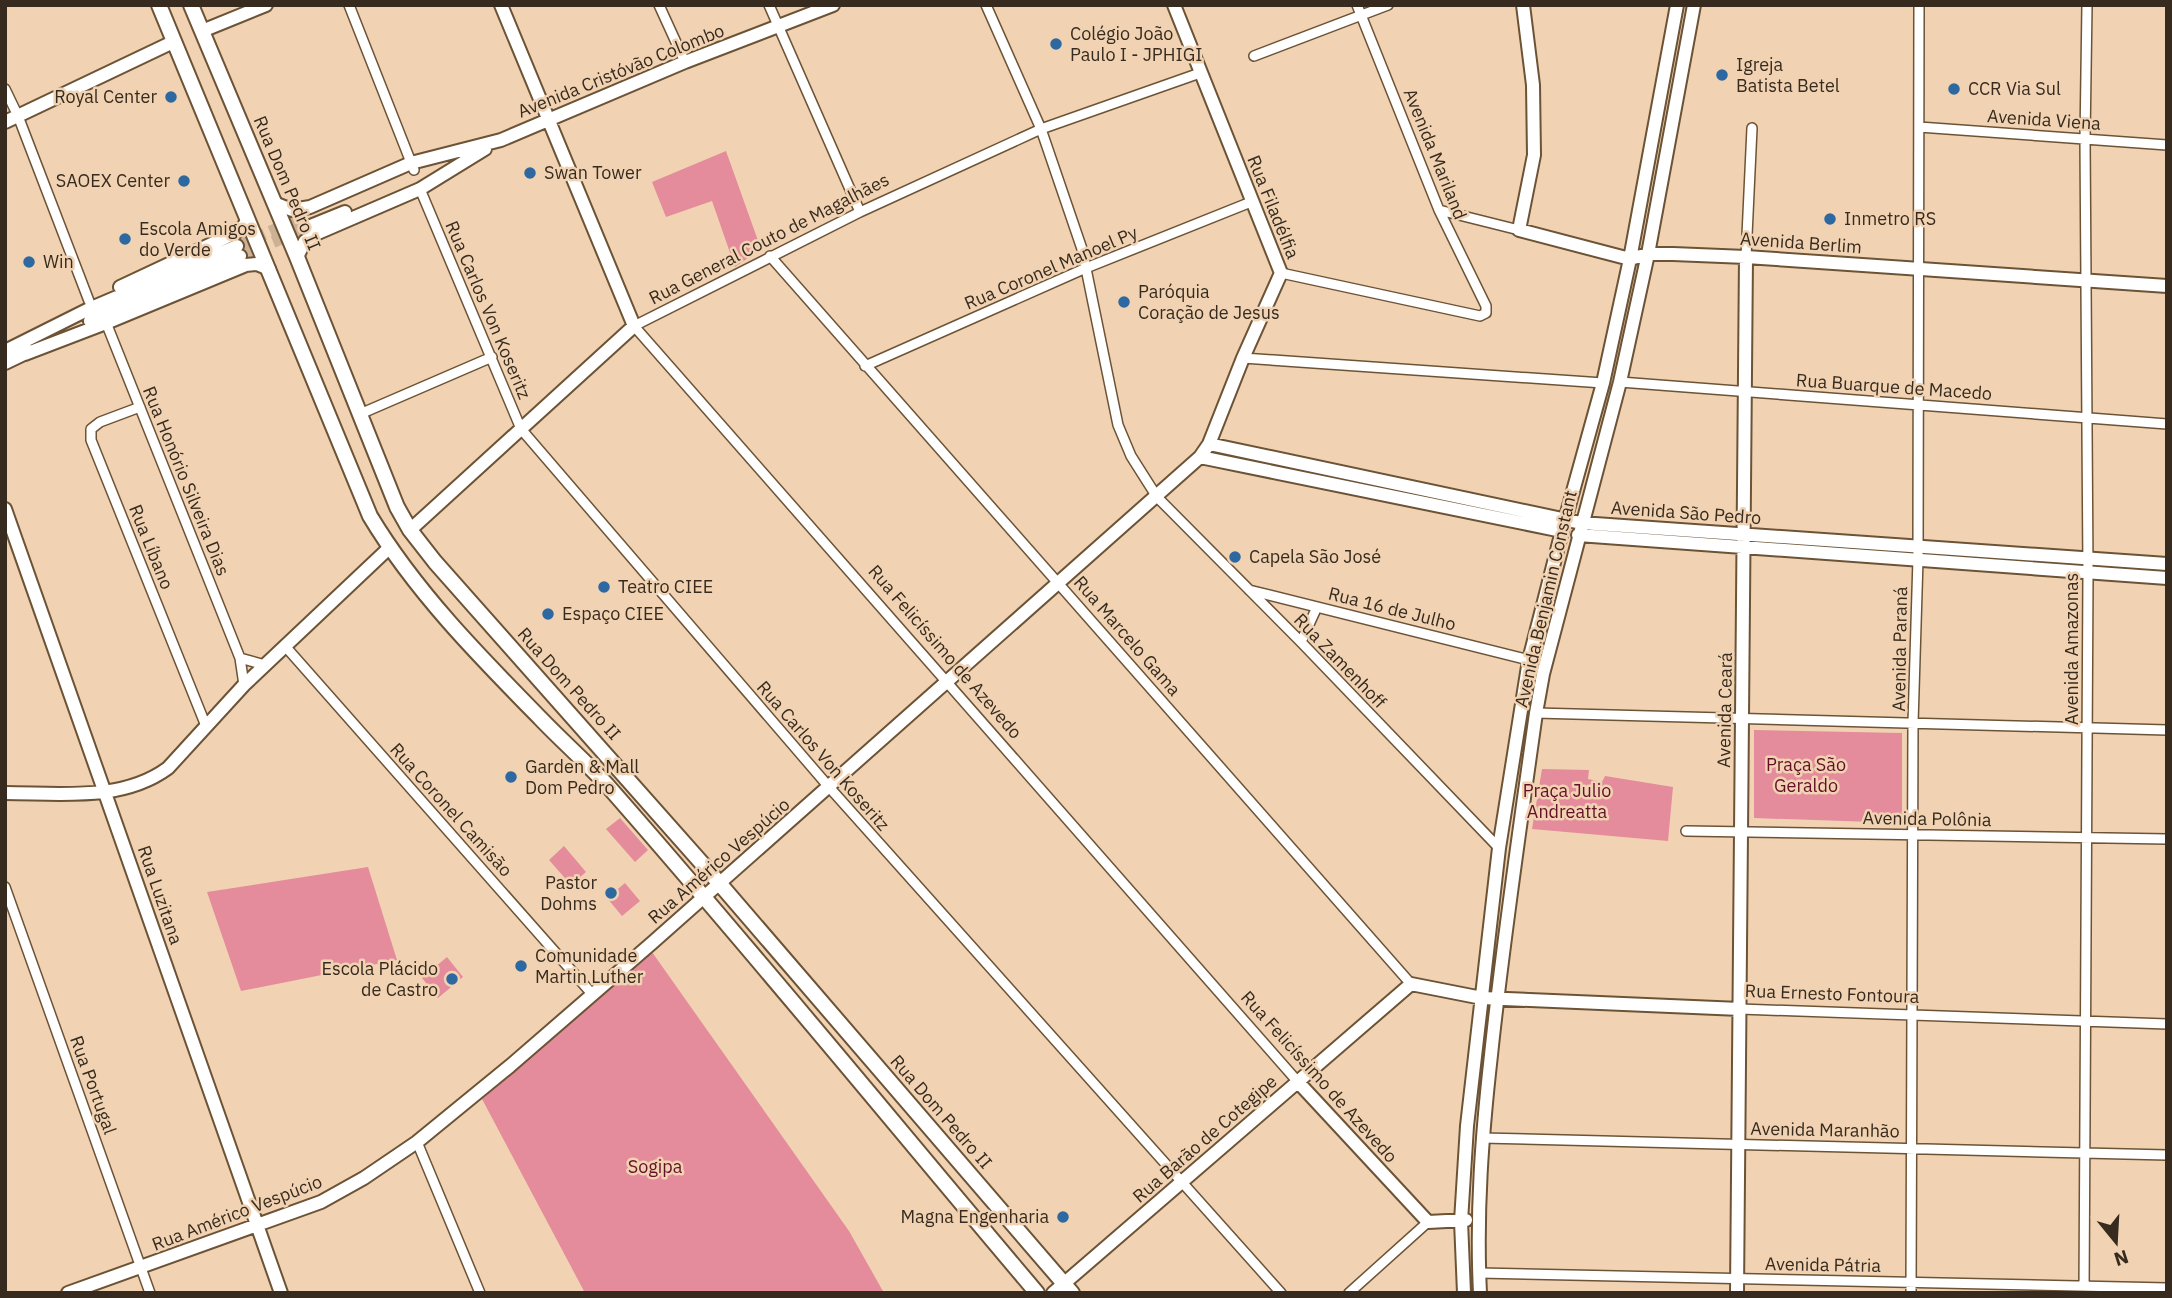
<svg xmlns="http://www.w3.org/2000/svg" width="2172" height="1298" font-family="'IBM Plex Sans',sans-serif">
	<rect width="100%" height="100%" fill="#f1d3b3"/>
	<path fill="#e48c9b" d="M726,151L761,249L735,267L712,201L666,217L652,182Z
		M1754,730L1902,733V823L1754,818Z
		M1542,769L1589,770L1588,779L1602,782L1605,776L1673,787L1668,841L1532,829Z
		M620,818L648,850L635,862L606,829Z
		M564,846L586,872L571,885L549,860Z
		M368,867L397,960L241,991L207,892Z
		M625,883L640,901L622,916L607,898Z
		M652,952L849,1231L884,1293H585L482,1099Z
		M447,957L463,977L438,998L422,978Z"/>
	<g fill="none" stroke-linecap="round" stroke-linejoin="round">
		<path stroke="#ccb195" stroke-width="12" stroke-dasharray="12 6" stroke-linecap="butt" d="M237,246L304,217
			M240,256L308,227"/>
		<g stroke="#6c5336" stroke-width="12">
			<path id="street" d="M349,5L414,170
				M659,5L685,62
				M769,5L860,212
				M986,5L1041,129L1082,249L1118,425L1131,456L1157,497L1301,642L1499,848
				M1254,56L1388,5
				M1200,73L1041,129L860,212L634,326L1298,1082
				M5,89L18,116L89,301
				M1919,127L2167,145
				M420,189L521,429L829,787L1281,1293
				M1439,210L1519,230
				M770,256L1411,984
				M1746,257L1752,128
				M1281,273L1480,316L1486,313V306L1439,210L1357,5
				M105,320L240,658L244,685
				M1243,358L1603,383
				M865,366L1086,268L1251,202
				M1620,382L2167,424
				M140,407L100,422L91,429V440L206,726
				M360,414L492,357
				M1249,590L1529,660
				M1301,642L1317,607
				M285,646L593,995
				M240,658L265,665
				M1536,713L2167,730
				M1686,831L2167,839
				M5,887L150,1293
				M1740,1009L2167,1024
				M1482,1138L2167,1155
				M417,1142L480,1293
				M1479,1273L2167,1288
				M1349,1293L1428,1222
				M1911,1293L1913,723L1918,559L1919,5
				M2084,1293L2088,572L2085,139L2087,5"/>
		</g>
		<g stroke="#6c5336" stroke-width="16">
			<path id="secondary" d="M1523,5L1533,85L1534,155L1519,230L1630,259L1648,254H1673L1746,257L2167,286
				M202,31L266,5
				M5,122L173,42
				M274,203L292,210L310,207L411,163L501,140L685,62L833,5
				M308,227L345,212
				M297,257L305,241L318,233L420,189L485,149
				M120,287L235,233L242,228L248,220
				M90,321L240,256
				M5,351L91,308L237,246
				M25,354L106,323L246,265L257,264L269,269
				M5,363L30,351
				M1209,444L1581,523L2167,564
				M1200,457L1562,531
				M5,509L281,1293
				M410,530L634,326L501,5
				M1578,535L2167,578
				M5,793C59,793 122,802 168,768L244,685L389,548
				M1298,1082L1428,1222L1466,1220
				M68,1293L321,1202L364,1178L417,1142L510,1066L652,943L1200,457L1209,444L1243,358L1281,273L1174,5
				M1053,1293L1411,984L1482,998L1740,1009
				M1464,1293L1461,1221L1467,1126L1499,848L1529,660L1562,531L1603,383L1630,259L1677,5
				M1480,1293C1476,1212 1482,1135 1491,1055C1503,941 1520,827 1536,713L1543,674L1620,382L1648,254L1694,5
				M1737,1293L1746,257"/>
		</g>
		<g stroke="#6c5336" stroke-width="18">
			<path id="primary" d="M159,5L370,516C415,591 479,656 540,718C562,741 586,762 607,785C754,952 894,1124 1037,1293
				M191,5L297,257L397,507L410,530L435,562L707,869L1072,1293"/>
		</g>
		<use href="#street" stroke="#fff" stroke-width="9"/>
		<use href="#secondary" stroke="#fff" stroke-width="12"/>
		<use href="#primary" stroke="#fff" stroke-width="14"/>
	</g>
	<g fill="#2d69a0" stroke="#f1d3b3" stroke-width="2.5">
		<circle cx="1056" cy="44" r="7"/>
		<circle cx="1722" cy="75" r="7"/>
		<circle cx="1954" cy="89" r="7"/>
		<circle cx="171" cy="97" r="7"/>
		<circle cx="530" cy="173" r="7"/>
		<circle cx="184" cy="181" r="7"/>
		<circle cx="1830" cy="219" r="7"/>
		<circle cx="125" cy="239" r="7"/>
		<circle cx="29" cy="262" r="7"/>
		<circle cx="1124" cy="302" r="7"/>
		<circle cx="1235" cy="557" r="7"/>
		<circle cx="604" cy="587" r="7"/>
		<circle cx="548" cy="614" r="7"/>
		<circle cx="511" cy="777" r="7"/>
		<circle cx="611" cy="893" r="7"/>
		<circle cx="521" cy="966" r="7"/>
		<circle cx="452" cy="979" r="7"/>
		<circle cx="1063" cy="1217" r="7"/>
	</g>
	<g text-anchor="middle" stroke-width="5" stroke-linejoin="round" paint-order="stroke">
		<g font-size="18" fill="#362b1e" stroke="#f1d3b3" text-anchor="start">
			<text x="1070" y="40">Colégio João<tspan x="1070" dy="21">Paulo I - JPHIGI</tspan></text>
			<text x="1736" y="71">Igreja<tspan x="1736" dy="21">Batista Betel</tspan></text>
			<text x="1968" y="95">CCR Via Sul</text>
			<text x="157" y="103" text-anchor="end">Royal Center</text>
			<text x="544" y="179">Swan Tower</text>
			<text x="170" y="187" text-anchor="end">SAOEX Center</text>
			<text x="1844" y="225">Inmetro RS</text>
			<text x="139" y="235">Escola Amigos<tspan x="139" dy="21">do Verde</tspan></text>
			<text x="43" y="268">Win</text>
			<text x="1138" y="298">Paróquia<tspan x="1138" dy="21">Coração de Jesus</tspan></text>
			<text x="1249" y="563">Capela São José</text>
			<text x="618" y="593">Teatro CIEE</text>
			<text x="562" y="620">Espaço CIEE</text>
			<text x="525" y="773">Garden &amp; Mall<tspan x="525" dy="21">Dom Pedro</tspan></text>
			<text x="597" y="889" text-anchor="end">Pastor<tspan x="597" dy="21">Dohms</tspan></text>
			<text x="535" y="962">Comunidade<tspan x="535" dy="21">Martin Luther</tspan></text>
			<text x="438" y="975" text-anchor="end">Escola Plácido<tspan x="438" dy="21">de Castro</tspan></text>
			<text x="1049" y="1223" text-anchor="end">Magna Engenharia</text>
		</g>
		<g font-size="18" fill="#362b1e" stroke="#f1d3b3">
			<text transform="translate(621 71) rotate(-22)" y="6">Avenida Cristóvão Colombo</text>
			<text transform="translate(2044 120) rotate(4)" y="6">Avenida Viena</text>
			<text transform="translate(1435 154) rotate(68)" y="6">Avenida Mariland</text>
			<text transform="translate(287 183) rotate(67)" y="6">Rua Dom Pedro II</text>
			<text transform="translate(1273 207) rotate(68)" y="6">Rua Filadélfia</text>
			<text transform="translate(769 239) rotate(-27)" y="6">Rua General Couto de Magalhães</text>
			<text transform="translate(1801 243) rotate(4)" y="6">Avenida Berlim</text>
			<text transform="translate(1051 268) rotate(-23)" y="6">Rua Coronel Manoel Py</text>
			<text transform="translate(488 310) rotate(67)" y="6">Rua Carlos Von Koseritz</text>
			<text transform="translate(1894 387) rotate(4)" y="6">Rua Buarque de Macedo</text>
			<text transform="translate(186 481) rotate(68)" y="6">Rua Honório Silveira Dias</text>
			<text transform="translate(1686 513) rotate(4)" y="6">Avenida São Pedro</text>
			<text transform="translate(151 547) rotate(68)" y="6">Rua Líbano</text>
			<text transform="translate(1546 599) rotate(-77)" y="6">Avenida Benjamin Constant</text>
			<text transform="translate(1392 609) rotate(14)" y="6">Rua 16 de Julho</text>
			<text transform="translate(1127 636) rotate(49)" y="6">Rua Marcelo Gama</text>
			<text transform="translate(1900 649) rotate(-89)" y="6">Avenida Paraná</text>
			<text transform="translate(2072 649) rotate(-90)" y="6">Avenida Amazonas</text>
			<text transform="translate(945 652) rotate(49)" y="6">Rua Felicíssimo de Azevedo</text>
			<text transform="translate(1340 661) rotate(46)" y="6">Rua Zamenhoff</text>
			<text transform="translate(569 684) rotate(48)" y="6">Rua Dom Pedro II</text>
			<text transform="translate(1725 710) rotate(-89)" y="6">Avenida Ceará</text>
			<text transform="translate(823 756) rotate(49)" y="6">Rua Carlos Von Koseritz</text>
			<text transform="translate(451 810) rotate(48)" y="6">Rua Coronel Camisão</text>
			<text transform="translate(1927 819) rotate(1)" y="6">Avenida Polônia</text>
			<text transform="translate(719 861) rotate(-41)" y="6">Rua Américo Vespúcio</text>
			<text transform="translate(160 895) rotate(71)" y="6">Rua Luzitana</text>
			<text transform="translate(1832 994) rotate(2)" y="6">Rua Ernesto Fontoura</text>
			<text transform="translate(1319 1077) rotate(48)" y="6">Rua Felicíssimo de Azevedo</text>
			<text transform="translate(93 1085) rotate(70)" y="6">Rua Portugal</text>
			<text transform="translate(941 1112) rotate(49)" y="6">Rua Dom Pedro II</text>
			<text transform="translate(1825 1130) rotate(1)" y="6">Avenida Maranhão</text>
			<text transform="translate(1205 1139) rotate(-41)" y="6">Rua Barão de Cotegipe</text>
			<text transform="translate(237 1213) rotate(-21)" y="6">Rua Américo Vespúcio</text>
			<text transform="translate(1823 1265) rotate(1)" y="6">Avenida Pátria</text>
		</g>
		<g font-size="18" fill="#640f29" stroke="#f1d3b3">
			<text x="1806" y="771">Praça São<tspan x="1806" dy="21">Geraldo</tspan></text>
			<text x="1567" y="797">Praça Julio<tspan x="1567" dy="21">Andreatta</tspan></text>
			<text x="655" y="1173">Sogipa</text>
		</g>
	</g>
	<rect width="2172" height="1298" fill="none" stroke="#362b1e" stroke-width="14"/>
	<g transform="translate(2116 1242) rotate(162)" stroke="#f1d3b3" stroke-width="5" paint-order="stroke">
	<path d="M0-5L12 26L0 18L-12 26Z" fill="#362b1e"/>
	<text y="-10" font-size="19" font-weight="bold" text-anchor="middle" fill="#362b1e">N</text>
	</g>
</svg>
